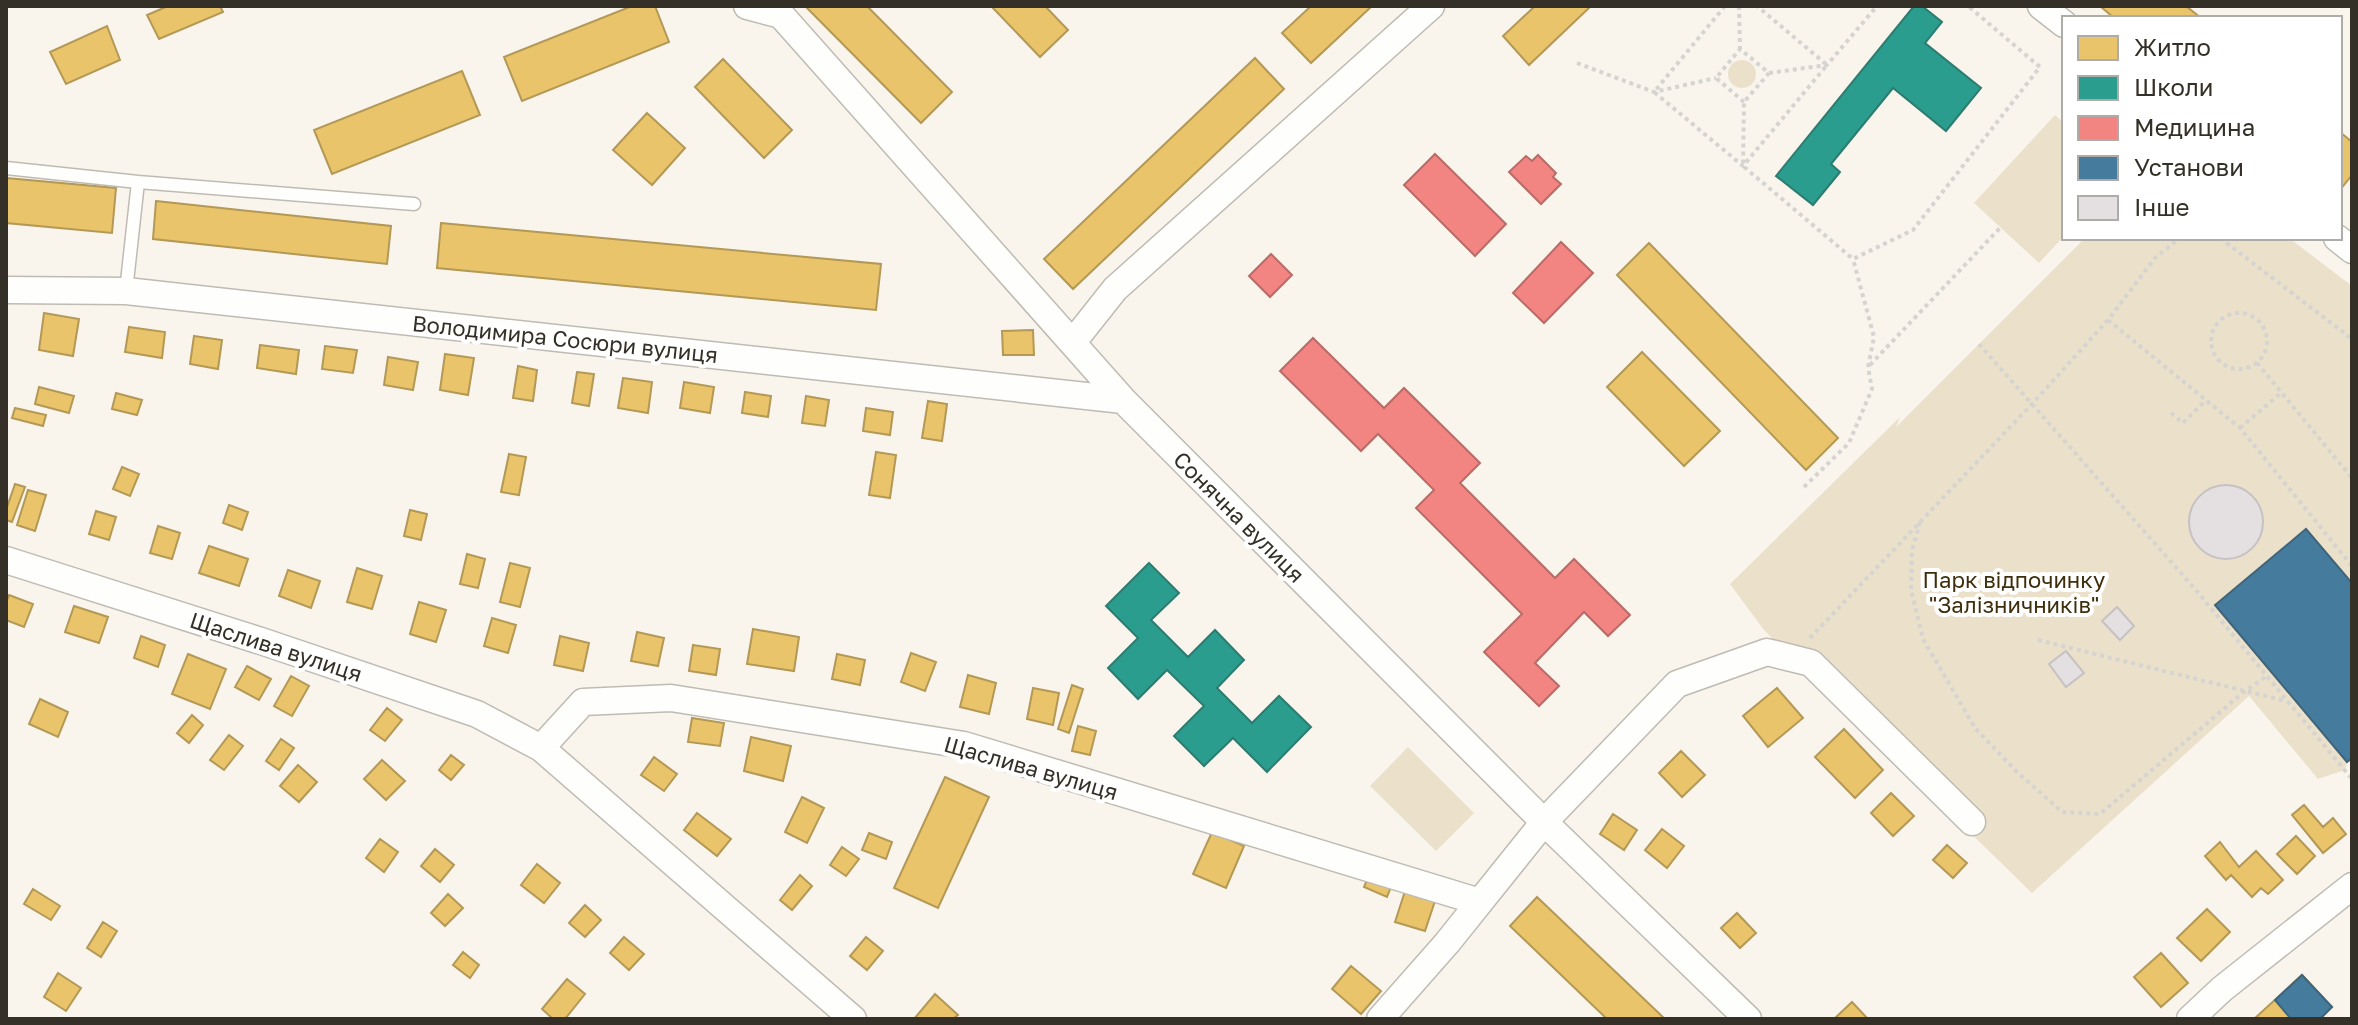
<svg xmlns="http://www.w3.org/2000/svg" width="2358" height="1025" font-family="'Golos Text',sans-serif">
	<rect width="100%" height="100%" fill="#f9f5ed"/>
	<path fill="#ebe0ca" d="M1728 74a14 14 0 1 1 28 0a14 14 0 1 1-28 0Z
		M2055,115L2064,123V236L2039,263L1974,203Z
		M2085,238H2289L2352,286V583L2306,529L2216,605L2347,762L2345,770L2318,779L2249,696L2032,893L1798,665L1764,630L1730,584L1900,417L1896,427Z
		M1408,747L1474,813L1436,851L1370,786Z"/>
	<path fill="#e9c46a" stroke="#b39856" stroke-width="2" d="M168,6H220L223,12L159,39L147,15Z
		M632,6H655L669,42L522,101L504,57Z
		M805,6H867L952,92L921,123Z
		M991,6H1045L1068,30L1040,57Z
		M1311,6H1372L1311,63L1282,33Z
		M1535,6H1591L1529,65L1503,36Z
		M2100,6H2186L2201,18H2114Z
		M107,26L120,60L66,84L50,52Z
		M1255,58L1284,89L1073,289L1044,259Z
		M723,59L792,130L764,158L695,87Z
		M462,71L480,115L332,174L314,130Z
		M647,113L685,148L652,185L613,150Z
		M2340,132L2352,142V175L2340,190Z
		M6,178L116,188L112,233L6,223Z
		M156,201L391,226L387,264L153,239Z
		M441,223L881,264L876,310L437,268Z
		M1649,243L1838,438L1806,470L1617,275Z
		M44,313L79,319L73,356L39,350Z
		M129,327L165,332L162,358L125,352Z
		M1033,330L1034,355H1003L1002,331Z
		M194,336L222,340L218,369L190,364Z
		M260,345L299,350L296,374L257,368Z
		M325,346L357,350L353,373L322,369Z
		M1642,352L1720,431L1684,466L1607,387Z
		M445,354L474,358L468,395L440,390Z
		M388,357L418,362L413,390L384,385Z
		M518,366L537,370L533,401L513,398Z
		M577,372L594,374L589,406L572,403Z
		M623,378L652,382L648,413L618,408Z
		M684,382L714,387L710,413L680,408Z
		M39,387L74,396L69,413L35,404Z
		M745,392L771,396L768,417L742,413Z
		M116,393L142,400L137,415L112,409Z
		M806,396L829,400L825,426L802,423Z
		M928,401L947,404L942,441L922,438Z
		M15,408L46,415L43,426L12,418Z
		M866,408L893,412L890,435L863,431Z
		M876,452L896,455L890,498L869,495Z
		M509,454L526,457L519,495L501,492Z
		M122,467L139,474L130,496L113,489Z
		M15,484L25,487L12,522L6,520V510Z
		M28,490L46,495L35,531L17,525Z
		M229,505L248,512L242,530L223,523Z
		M410,510L427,514L421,540L404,536Z
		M96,511L116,517L109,540L89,534Z
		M158,526L180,533L172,559L150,553Z
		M209,546L248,559L239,586L199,573Z
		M467,554L485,559L478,588L460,584Z
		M510,563L530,568L520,607L500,602Z
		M357,568L382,576L372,609L347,602Z
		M288,570L320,581L311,608L279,596Z
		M9,595L33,604L24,627L6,620V603Z
		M419,602L446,610L436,642L410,634Z
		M74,606L108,617L99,643L65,632Z
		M492,618L516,625L508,653L484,646Z
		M753,629L799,637L794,671L747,664Z
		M637,632L664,638L658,666L631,661Z
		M141,636L165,645L158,667L134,658Z
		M560,636L589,643L583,671L554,665Z
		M693,645L720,649L716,675L689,671Z
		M911,653L936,662L925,691L901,682Z
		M188,654L226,669L210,709L172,694Z
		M837,654L865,660L860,685L832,679Z
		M247,666L271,679L259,700L235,687Z
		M968,675L996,683L989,714L960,707Z
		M291,676L309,686L292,716L274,706Z
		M1072,685L1083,689L1069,733L1058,729Z
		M1033,688L1059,693L1053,725L1027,719Z
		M1777,688L1803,718L1768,747L1743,716Z
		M40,699L68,712L58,737L29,724Z
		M387,708L402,720L385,741L370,730Z
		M192,715L203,725L189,743L177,733Z
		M692,718L724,723L720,746L688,742Z
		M1078,726L1096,731L1090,755L1072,751Z
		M1844,729L1883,770L1855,798L1815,757Z
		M229,735L243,746L224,770L210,760Z
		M751,737L791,746L783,781L744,771Z
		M281,739L294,748L279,770L266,761Z
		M1681,751L1705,775L1682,797L1659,773Z
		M451,755L464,765L451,780L439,770Z
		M654,757L677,774L664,791L641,775Z
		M382,760L405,781L386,800L364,779Z
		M298,765L317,782L299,802L280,786Z
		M945,777L989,797L938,908L894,888Z
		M1891,793L1914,816L1893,836L1871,813Z
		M802,797L824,808L807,843L785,832Z
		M2304,805L2323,827L2333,818L2346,834L2323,853L2292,815Z
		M697,813L731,839L717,856L684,830Z
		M1613,814L1637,830L1624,850L1600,834Z
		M1662,829L1684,846L1667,868L1645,850Z
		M1212,832L1244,846L1226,888L1193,874Z
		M869,833L892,842L886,859L862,850Z
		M2296,836L2315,856L2297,874L2277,854Z
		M380,839L398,852L384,872L366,858Z
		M2220,842L2239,867L2256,851L2283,880L2268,894L2261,888L2252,897L2231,875L2226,880L2205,856Z
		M1947,845L1967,863L1953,878L1933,860Z
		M842,847L859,859L846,876L830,865Z
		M435,849L454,865L440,882L421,866Z
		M537,864L560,883L544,903L521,885Z
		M1371,870L1394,879L1387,897L1364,887Z
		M800,875L812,886L792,910L780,900Z
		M1406,888L1436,898L1425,931L1395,922Z
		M33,889L60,906L51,920L24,904Z
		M448,894L463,908L445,926L431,913Z
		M1537,897L1665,1019H1607L1510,926Z
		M585,905L601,920L585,937L569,923Z
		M2207,909L2230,932L2201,961L2177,938Z
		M1737,913L1756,933L1740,948L1721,928Z
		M103,922L117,931L101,957L87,948Z
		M624,937L644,954L629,970L610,953Z
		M866,937L883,951L867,970L850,956Z
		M463,952L479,965L470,978L453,965Z
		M2161,953L2188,983L2161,1007L2134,977Z
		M1351,966L1381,991L1361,1014L1332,989Z
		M58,973L81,988L66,1011L44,997Z
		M2302,975L2332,1007L2320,1019H2254Z
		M567,979L585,994L565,1019H553L542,1009Z
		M935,994L958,1015L953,1019H914Z
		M1852,1002L1868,1019H1834Z"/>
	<path fill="#2a9d8f" stroke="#2d7c70" stroke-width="2" d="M1914,6H1922L1942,22L1925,43L1981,88L1946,131L1893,88L1831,164L1840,172L1813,205L1776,176Z
		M1149,563L1179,593L1151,620L1188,657L1215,630L1244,660L1217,688L1252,723L1279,696L1311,727L1267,772L1233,738L1204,766L1174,736L1204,706L1167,670L1138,699L1108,668L1138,638L1106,606Z"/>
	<path fill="#f28482" stroke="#b96b67" stroke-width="2" d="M1435,154L1506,224L1475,256L1404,185Z
		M1538,155L1556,173L1553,177L1561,184L1541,204L1509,172L1526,156L1532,161Z
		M1561,242L1593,273L1544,323L1513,293Z
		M1271,254L1292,275L1270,297L1249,276Z
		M1313,338L1384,408L1404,388L1480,463L1460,483L1555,578L1574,559L1630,615L1608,636L1584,612L1535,663L1559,686L1539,706L1484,652L1522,614L1416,508L1434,490L1378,434L1361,451L1280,371Z"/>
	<path fill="#457b9d" stroke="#40647a" stroke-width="2" d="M2306,529L2352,583V758L2347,762L2215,605Z
		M2302,975L2332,1007L2320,1019H2291L2275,1000Z"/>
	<path fill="#e4dfe0" stroke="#c6c2c3" stroke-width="2" d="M2189 522a37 37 0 1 1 74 0a37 37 0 1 1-74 0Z
		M2117,607L2134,626L2120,640L2102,621Z
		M2066,651L2084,673L2066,687L2049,664Z"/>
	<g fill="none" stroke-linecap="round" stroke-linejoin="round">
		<g stroke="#bfbbb3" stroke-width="15">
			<path id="service" d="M6,168L138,182
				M126,291L138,182L414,204"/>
		</g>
		<g stroke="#bfbbb3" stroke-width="29">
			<path id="minor" d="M747,6L781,15L1123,400L1544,822L1748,1019
				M2041,6L2064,24
				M2337,238L2352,250
				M6,290L126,291L1123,400
				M1073,342L1115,289L1431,6
				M6,560L261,641L477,714L541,748L853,1019
				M541,748L583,702L671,698L964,745L1480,902
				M1380,1019L1447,943L1544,822L1677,684L1767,652L1811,663L1972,822
				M2190,1019L2222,989L2352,886"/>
		</g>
		<path stroke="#d5d4d0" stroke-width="4" stroke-dasharray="4 4" stroke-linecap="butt" d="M1725,6L1654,92L1743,166L1827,65L1757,6
			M1739,6L1740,49
			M1577,63L1654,92L1716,78
			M1769,73L1827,65L1877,6
			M1744,102L1716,78L1740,49L1769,73L1744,102L1743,166L1853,259L1913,230L2040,67L1968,6
			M2220,238L2352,339
			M2211 341a28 28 0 1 1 56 0a28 28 0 1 1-56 0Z
			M2108,320L2240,428L2352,566
			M1979,344L2195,589L2352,779
			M2257,363L2352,478
			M1870,365L2000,228
			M2171,413L2183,423L2206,400
			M2240,428L2281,393
			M1804,487L1849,443L1872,389L1868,367L1874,337L1853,259
			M1920,522L1912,551L1911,590L1923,639L1975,728L2017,772L2062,812L2100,814L2245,691L2267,676
			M1810,638L2032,404L2108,320L2155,258L2180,238
			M2038,640L2286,701"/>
		<use href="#service" stroke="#fefefc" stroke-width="12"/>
		<use href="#minor" stroke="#fefefc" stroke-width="26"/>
	</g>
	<g text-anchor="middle" stroke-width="8" stroke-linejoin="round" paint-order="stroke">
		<g font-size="22" fill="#353027" stroke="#fff">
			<text transform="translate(565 339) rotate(6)" y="8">Володимира Сосюри вулиця</text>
			<text transform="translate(1239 517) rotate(45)" y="8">Сонячна вулиця</text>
			<text transform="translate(276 647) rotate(18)" y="8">Щаслива вулиця</text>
			<text transform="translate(1031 768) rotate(16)" y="8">Щаслива вулиця</text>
		</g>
		<g font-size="22" fill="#3e2e0b" stroke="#fff">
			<text x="2014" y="588">Парк відпочинку<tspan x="2014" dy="25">"Залізничників"</tspan></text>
		</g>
	</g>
	<rect width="2358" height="1025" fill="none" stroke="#353027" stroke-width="16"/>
	<rect x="2062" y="16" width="280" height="224" fill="#ffffff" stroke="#aeaca9" stroke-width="2"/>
	<rect x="2078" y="36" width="40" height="24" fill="#e9c46a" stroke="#aeaca9" stroke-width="2"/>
	<text x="2134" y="56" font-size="24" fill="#353027">Житло</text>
	<rect x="2078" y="76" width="40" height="24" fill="#2a9d8f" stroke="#aeaca9" stroke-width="2"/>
	<text x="2134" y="96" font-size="24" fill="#353027">Школи</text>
	<rect x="2078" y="116" width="40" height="24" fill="#f28482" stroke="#aeaca9" stroke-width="2"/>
	<text x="2134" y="136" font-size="24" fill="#353027">Медицина</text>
	<rect x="2078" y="156" width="40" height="24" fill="#457b9d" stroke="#aeaca9" stroke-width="2"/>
	<text x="2134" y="176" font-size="24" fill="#353027">Установи</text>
	<rect x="2078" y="196" width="40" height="24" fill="#e4dfe0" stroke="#aeaca9" stroke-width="2"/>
	<text x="2134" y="216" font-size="24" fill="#353027">Інше</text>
</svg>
